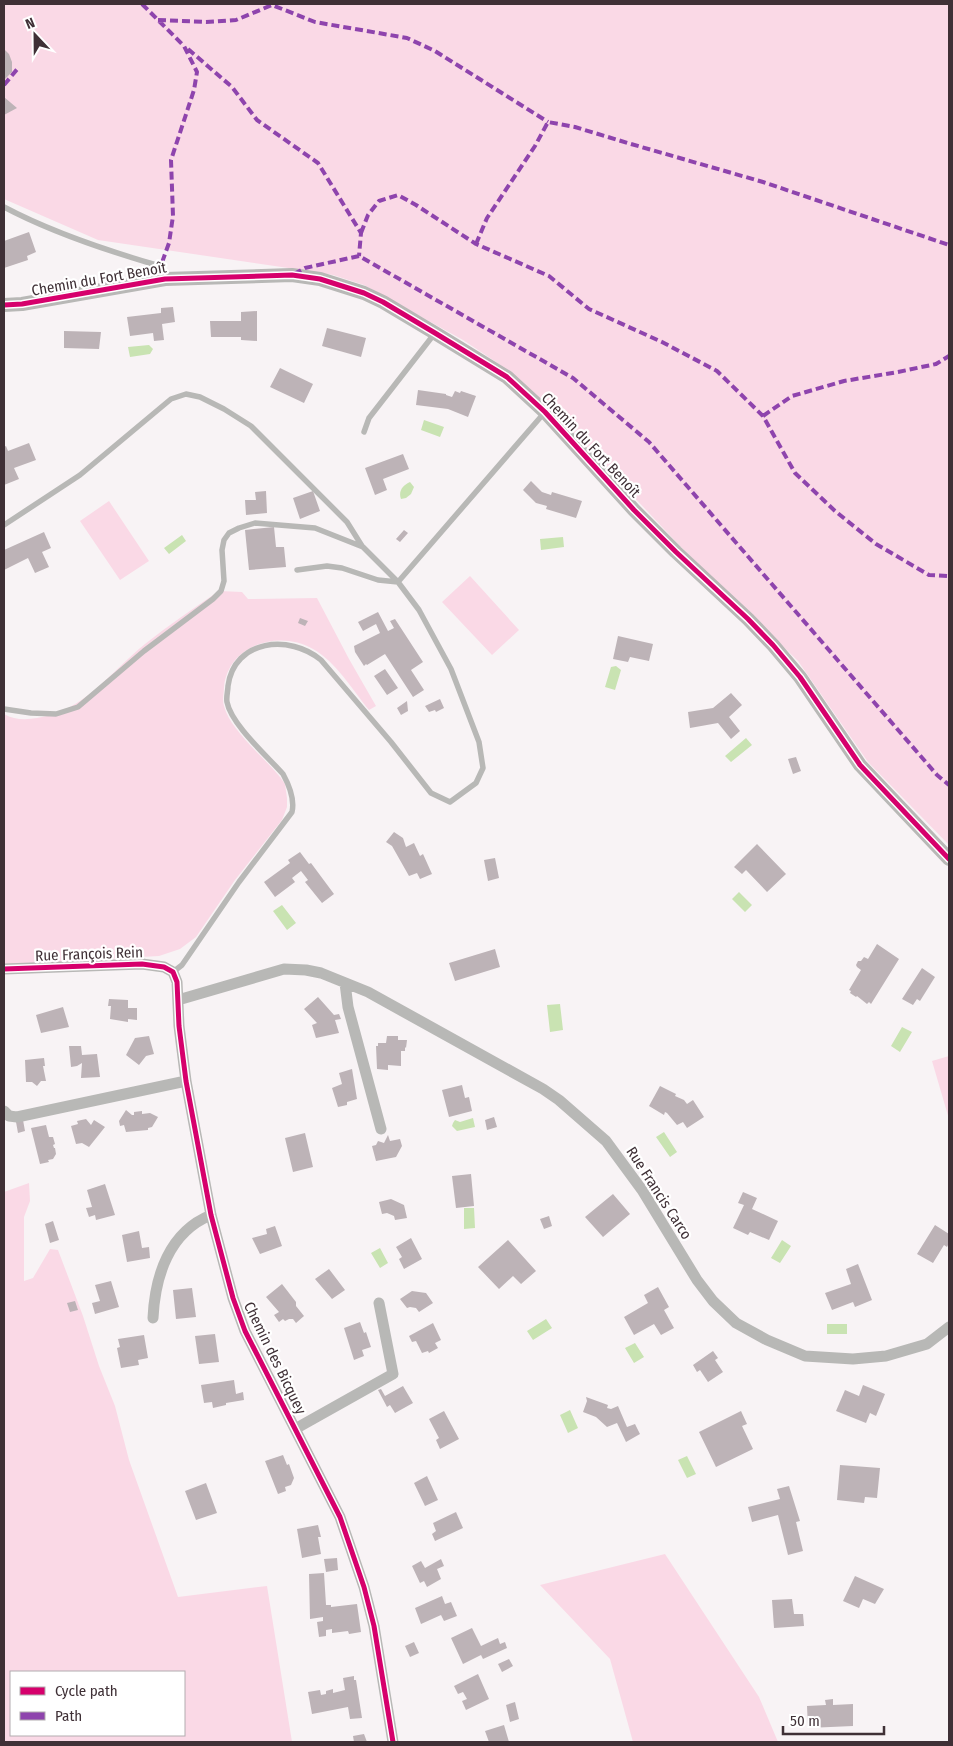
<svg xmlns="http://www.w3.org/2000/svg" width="953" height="1746" font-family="'Fira Sans Condensed',sans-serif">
	<rect width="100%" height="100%" fill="#f8f3f5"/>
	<path fill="#fad9e6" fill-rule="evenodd" d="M4,4H949V845L868,762L798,661L679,545L555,413L496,362L463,340L364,285L333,275L309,271L98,240L4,199Z
		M109,501L149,561L120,580L80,521Z
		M470,576L519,630L492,655L442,602Z
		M219,591L242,592L248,599L317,598L349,659L376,706L369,710C352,689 336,662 313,649C279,629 228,645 224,687C224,693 222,700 224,706C230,730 264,757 280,777L285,784L287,798V807L282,820L235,880L196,937L180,949L159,956L4,965V714C14,720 26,720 37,718C86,710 109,673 145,644C169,625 194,608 219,591Z
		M949,1056V1119L932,1061Z
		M29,1183L30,1201L24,1217V1281L33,1278L50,1249L58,1250L83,1316L99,1366L115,1406L129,1460L178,1597L267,1586L292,1742H4V1192ZM11,1672H184V1735H11Z
		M665,1554L759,1697L778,1742H633L610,1659L540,1585Z"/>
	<path fill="#c9e3b2" d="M149,345L153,349L150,354L130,357L128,347Z
		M424,420L444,427L440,437L421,430Z
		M410,482L414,487L411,494L406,498L401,499C398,491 403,485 410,482Z
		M182,535L186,541L169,554L164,548Z
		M563,537L564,547L541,550L540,539Z
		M616,666L621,670L615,690L605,687L611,667Z
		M746,738L752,745L731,762L725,756Z
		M739,892L752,905L745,912L732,899Z
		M282,905L296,923L287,930L273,911Z
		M560,1004L563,1030L550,1032L547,1005Z
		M902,1027L912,1032L900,1052L891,1046Z
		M473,1118L475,1127L457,1131L452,1126L453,1123L455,1120L460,1122Z
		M664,1132L677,1152L670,1157L656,1137Z
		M464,1208H474L475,1228L464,1229Z
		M782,1240L791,1246L780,1263L771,1258Z
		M380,1248L388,1263L380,1268L371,1253Z
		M546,1319L552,1328L533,1340L527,1331Z
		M827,1324H847V1334H827Z
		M635,1343L644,1357L634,1363L625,1348Z
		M570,1410L578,1428L568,1433L560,1415Z
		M687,1456L696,1474L687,1478L678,1460Z"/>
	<path fill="#bdb3b7" d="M4,49L9,54L12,62V72L4,80Z
		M4,97L17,108L4,115Z
		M29,232L36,252L27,256L28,260L4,268V241Z
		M173,307L175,322L162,324L164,340L154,341L153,333L130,336L127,317L161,313V308Z
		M257,311V341L241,340V337H211L210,321H241V312Z
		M327,328L366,338L361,357L322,346Z
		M64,331L101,332L99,349L64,348Z
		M280,368L313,384L304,403L270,387Z
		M418,390L446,394V395L452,397L455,391L460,393L461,391L476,396L468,417L448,409L416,405Z
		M29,443L36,460L14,468L19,479L4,485V447L6,446L8,451Z
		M403,454L409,469L383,479L387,490L375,495L365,468Z
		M531,481L542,492L551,495L552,492L582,501L576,518L546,509L547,506L536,503L523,490Z
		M266,491L267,513L246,515L245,500H256L255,492Z
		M313,491L320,511L300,519L293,498Z
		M274,527L276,547H284L286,567L249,570L245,530Z
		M404,530L408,533L400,542L396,539Z
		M44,532L51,548L42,552L49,567L35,573L28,558L4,570V550Z
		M378,612L388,631L394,628L390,621L395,619L423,662L411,670L424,690L413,697L385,654L367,665L366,664L364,666L355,652L354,646L380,633L376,624L363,631L358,622Z
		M300,618L308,621L305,626L298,623Z
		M618,636L653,644L649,661L630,657L628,662L613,659Z
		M385,669L398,688L387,695L374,676Z
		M731,693L742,705L729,717L740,731L731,739L718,723L690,728L688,712L713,708Z
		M440,699L444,708L436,712L435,710L429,712L425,706Z
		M407,701L408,711L401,715L397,708Z
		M796,757L801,771L793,774L788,759Z
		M394,832L403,838L406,847L414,843L420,856L423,854L432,874L420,879L417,873L409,876L392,846L386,842Z
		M757,844L786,874L767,892L746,870L742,874L734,867Z
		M300,852L309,864L311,863L334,894L322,903L305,882L308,880L301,871L292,878L295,882L275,897L264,882L290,863L288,860Z
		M495,858L499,878L488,881L484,860Z
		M877,944L899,959L871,1004L869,1002L867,1004L857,996L856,997L850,993L851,991L849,990L861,970L857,967L856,965L858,961H861L864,957L868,959Z
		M495,949L500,967L455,981L449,963Z
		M922,968L935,977L920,1001L917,999L913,1005L902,999Z
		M318,997L334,1015L339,1014L341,1019L335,1020L339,1033L316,1038L312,1025L317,1023L304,1009Z
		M109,999L128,1000V1008H137V1020L128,1019V1022L110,1019L111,1006H108Z
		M63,1007L69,1027L41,1033L36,1015Z
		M149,1036L154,1054L146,1056L139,1065L126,1055L135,1038Z
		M387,1036H398V1040H407L406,1048L405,1047V1051H401V1066L388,1065V1070L377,1069L376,1046H378V1043H386Z
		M69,1046H81L82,1055L97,1054L100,1077L81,1078L82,1063L77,1066L71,1067Z
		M44,1058L45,1066H43L46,1081H41L37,1086L32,1082H26L25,1060Z
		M352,1069L357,1099L347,1102V1105L338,1107L332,1088L342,1084L339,1073Z
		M462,1085L465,1098L469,1097L472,1111L449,1117L442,1090Z
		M660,1086L676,1094L675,1096L684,1100L687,1104L693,1100L704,1117L687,1128L683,1122L677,1125L667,1113L665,1112L664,1115L649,1106Z
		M126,1110L132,1115H134V1112L142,1111V1114L150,1113L158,1117L152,1127L148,1128V1130L126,1132L124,1125L120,1126L119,1121Z
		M494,1117L497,1127L487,1130L485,1120Z
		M86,1119L91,1125L94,1120L105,1127L89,1147L82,1143L76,1144L71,1126L78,1124L77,1121Z
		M23,1120L25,1131L18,1133L16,1122Z
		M46,1125L49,1137H53L55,1144L53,1145L54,1148H55L56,1154L53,1159L48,1160L49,1162L40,1164L31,1128Z
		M305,1133L313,1167L293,1172L285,1138Z
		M388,1135L390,1141L400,1139L402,1146L396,1157L376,1161L372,1146L376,1145L378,1141L384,1143Z
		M471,1174L474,1206L456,1208L452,1176Z
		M105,1184L115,1215L96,1220L95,1215L89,1217L86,1208L92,1207L87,1190Z
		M743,1192L757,1198L752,1209L778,1221L769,1240L750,1232L748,1235L733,1228L744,1205L738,1203Z
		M613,1194L630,1214L603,1237L585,1217Z
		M391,1199L404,1205L407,1218L395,1220L394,1216L387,1213L382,1214L379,1202Z
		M549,1216L552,1226L544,1229L540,1219Z
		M53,1221L59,1240L50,1243L45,1224Z
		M935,1225L949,1234V1243L947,1247L944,1245L933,1263L917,1254Z
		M275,1226L282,1246L260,1254L252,1238L267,1234L266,1229Z
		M139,1231L142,1248L149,1247L150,1258L127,1262L122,1235Z
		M411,1238L422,1259L404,1269L399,1259L402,1257L396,1247Z
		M508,1240L536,1271L521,1284L513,1276L499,1289L478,1267Z
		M858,1264L872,1300L855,1307L853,1302L832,1310L825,1293L851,1284L846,1269Z
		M329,1269L345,1290L332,1299L315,1279Z
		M111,1281L119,1307L95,1314L92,1303L100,1301L95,1285Z
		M282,1284L296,1302V1306L304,1316L296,1323L293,1319H289L285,1321L283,1319L279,1322L274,1315L279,1312L266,1297Z
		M658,1287L669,1307L664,1310L674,1328L661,1335L654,1324L634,1335L624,1317L648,1303L644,1295Z
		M192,1288L196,1317L176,1319L173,1290Z
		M412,1291L426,1293L433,1303L419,1312L416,1308L410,1307L407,1308L400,1299Z
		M75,1301L78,1310L70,1312L67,1303Z
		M360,1322L364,1333L366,1332L371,1347L362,1350L364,1356L354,1360L344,1328Z
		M433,1323L441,1340L435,1343L438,1348L429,1353L428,1351L422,1353L416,1341L412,1342L409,1336Z
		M215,1334L219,1362L199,1364L195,1336Z
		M144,1335L148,1358L138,1360L139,1365L121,1368L117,1348L120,1347L118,1339Z
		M713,1351L718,1358L715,1360L723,1372L708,1382L700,1370L697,1372L693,1365Z
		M234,1380L236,1394L243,1392L244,1400L226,1403V1405L213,1408L212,1402L204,1403L201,1385Z
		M863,1385L885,1394L876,1416L870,1413L866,1423L836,1411L845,1390L859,1396Z
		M403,1386L413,1403L395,1413L390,1405L387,1407L378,1390L381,1389L385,1396Z
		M586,1397L608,1405L607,1408L611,1409L618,1406L627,1427L635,1424L640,1434L626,1442L617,1423L607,1427L596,1417L583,1412L587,1401Z
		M444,1411L459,1439L440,1449L436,1440L439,1438L429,1419Z
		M741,1411L747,1424L742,1426L753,1449L716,1467L699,1432Z
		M283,1455L287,1465L289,1464L294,1478L291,1485L285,1487L286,1491L278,1494L265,1461Z
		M840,1465L880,1468L877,1498L865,1497L864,1503L837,1500Z
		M427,1476L438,1500L425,1506L414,1483Z
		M206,1483L217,1513L196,1520L185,1491Z
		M789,1486L800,1521L796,1522L803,1551L788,1555L778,1515L752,1522L748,1507L780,1499L777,1489Z
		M456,1512L463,1528L435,1541L432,1534L436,1531L433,1523Z
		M318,1525L321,1537H318L321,1554L302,1558L297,1529Z
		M337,1558L338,1570L326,1572L324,1559Z
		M441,1559L444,1566L437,1569L441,1579L427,1587L424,1581L420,1583L412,1566L421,1561L425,1568Z
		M324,1573L326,1605H331V1607L357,1604L361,1632L349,1634L348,1631L332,1633V1629L326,1630V1636L319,1637L317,1622L323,1621V1617L310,1619L309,1574Z
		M855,1576L884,1589L875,1604L863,1599L859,1608L843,1601Z
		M442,1596L445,1604L451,1602L457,1616L444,1621L441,1615L421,1624L415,1608Z
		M792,1599L794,1614H803L804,1626L774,1628L772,1600Z
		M472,1628L481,1646L498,1638L500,1644L505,1642L507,1648L483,1659L481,1655L463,1664L451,1638Z
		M414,1642L419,1653L410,1657L405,1646Z
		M509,1659L513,1666L502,1672L498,1664Z
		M478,1674L489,1699L466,1710L462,1701L467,1699L463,1692L458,1694L454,1686Z
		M354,1676V1680H356L362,1718L350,1719L348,1707L312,1714L308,1692L320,1690L321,1695L326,1694V1691L333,1689V1693L345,1690L343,1678Z
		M833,1699V1705L853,1704V1726L808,1728L807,1706L826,1705L825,1700Z
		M515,1702L519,1719L510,1722L506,1705Z
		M504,1725L509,1742H489L485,1731Z
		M364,1734L367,1742H354L353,1736Z"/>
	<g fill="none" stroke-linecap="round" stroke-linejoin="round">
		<path stroke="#b8b8b6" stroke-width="5.5" d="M4,207C51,232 102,249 153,264L160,268L165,279
			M364,432L369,418L435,333
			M4,525L80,475L171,399L186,394L200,397L224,409L251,426L347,522L362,546
			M297,570L327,566L342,568L378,580L398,582L545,412
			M4,709L31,713L56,714L78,707L144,651L213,599L221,591L224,581L222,550L224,540L229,533L239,528L255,523L315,528L363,547L398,582L419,610L451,669L479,742L483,768L476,783L450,802L431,793L391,742L321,660C290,634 234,639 228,686C228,691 226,697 227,702C231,724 267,756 283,774C289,785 295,799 292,812L239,882L182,965L173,972"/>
		<path stroke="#b8b8b6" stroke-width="11" d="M4,969L142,964L164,967L173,972L177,982L179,1026L186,1081L211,1215L233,1298L245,1331L340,1517L364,1587L374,1626L393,1742
			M345,983L348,1007L381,1129
			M178,1000L284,969L306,970L321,973L368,992L543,1089L559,1100L606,1141L642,1190L697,1280L713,1301L736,1323L767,1340L805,1356L853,1359L886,1356L927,1344L949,1327
			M4,1111L9,1116L17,1117L186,1081
			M153,1318C155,1276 169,1232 211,1215
			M295,1429L393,1374L379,1303"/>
		<path stroke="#b8b8b6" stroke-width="14" d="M4,305L22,304L165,279L292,275L320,279L364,293L383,302L435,333L507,377L545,412L634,510L676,552L748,619L773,645L800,677L860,765L949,859"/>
		<path stroke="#8e44ad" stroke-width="4" stroke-dasharray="8 4" stroke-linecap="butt" d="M142,4L184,46L197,72L194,90L171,160L173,216L169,243L160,268
			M158,20L206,22L236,20L272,5L315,22L407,38L435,51L548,122
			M188,49L232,87L257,120L318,163L361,233L359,256
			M4,85L19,67
			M361,233L368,215L379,201L398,195L416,205L476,244L549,276L589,309L662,342L717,371L763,416L795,473L835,511L876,544L929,575L949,576
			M476,244L487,218L535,146L548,122L575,127L631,144L763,182L949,245
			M294,274L305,268L359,256L573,378L649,442L937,775L949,785
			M763,416L792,396L844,381L898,372L936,364L949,356"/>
		<g stroke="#fff" stroke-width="8">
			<path id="cycleway" d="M4,305L22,304L165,279L292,275L320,279L364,293L383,302L435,333L507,377L545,412L634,510L676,552L748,619L773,645L800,677L860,765L949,859
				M4,969L142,964L164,967L173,972L177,982L179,1026L186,1081L211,1215L233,1298L245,1331L340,1517L364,1587L374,1626L393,1742"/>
		</g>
		<use href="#cycleway" stroke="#d6006c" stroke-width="5"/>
	</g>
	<g text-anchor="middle" stroke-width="4.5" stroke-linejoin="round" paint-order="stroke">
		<g font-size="15" fill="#3f3036" stroke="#fff">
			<text transform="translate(99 279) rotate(-10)" y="5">Chemin du Fort Benoît</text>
			<text transform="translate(591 445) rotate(47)" y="5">Chemin du Fort Benoît</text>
			<text transform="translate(89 954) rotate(-2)" y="5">Rue François Rein</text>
			<text transform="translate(659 1193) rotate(57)" y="5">Rue Francis Carco</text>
			<text transform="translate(275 1358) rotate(64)" y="5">Chemin des Bicquey</text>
		</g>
	</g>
	<rect width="953" height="1746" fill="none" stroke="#3f3036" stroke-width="10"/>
	<rect x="10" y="1671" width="175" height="65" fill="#ffffff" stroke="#b2acaf"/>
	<rect x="20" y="1687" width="25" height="8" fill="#d6006c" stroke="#b2acaf"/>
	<text x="55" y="1696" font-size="15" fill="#3f3036">Cycle path</text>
	<rect x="20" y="1712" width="25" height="8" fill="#8e44ad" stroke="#b2acaf"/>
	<text x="55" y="1721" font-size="15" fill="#3f3036">Path</text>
	<g transform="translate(35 35) rotate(338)" stroke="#ffffff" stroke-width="4" paint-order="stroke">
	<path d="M0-4L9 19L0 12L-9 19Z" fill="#3f3036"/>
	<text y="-8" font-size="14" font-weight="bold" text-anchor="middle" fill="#3f3036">N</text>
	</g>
	<path d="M783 1726v8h101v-8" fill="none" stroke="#3f3036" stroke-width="2.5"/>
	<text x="790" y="1726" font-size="15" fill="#3f3036" stroke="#ffffff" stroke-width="4" paint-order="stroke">50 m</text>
</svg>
